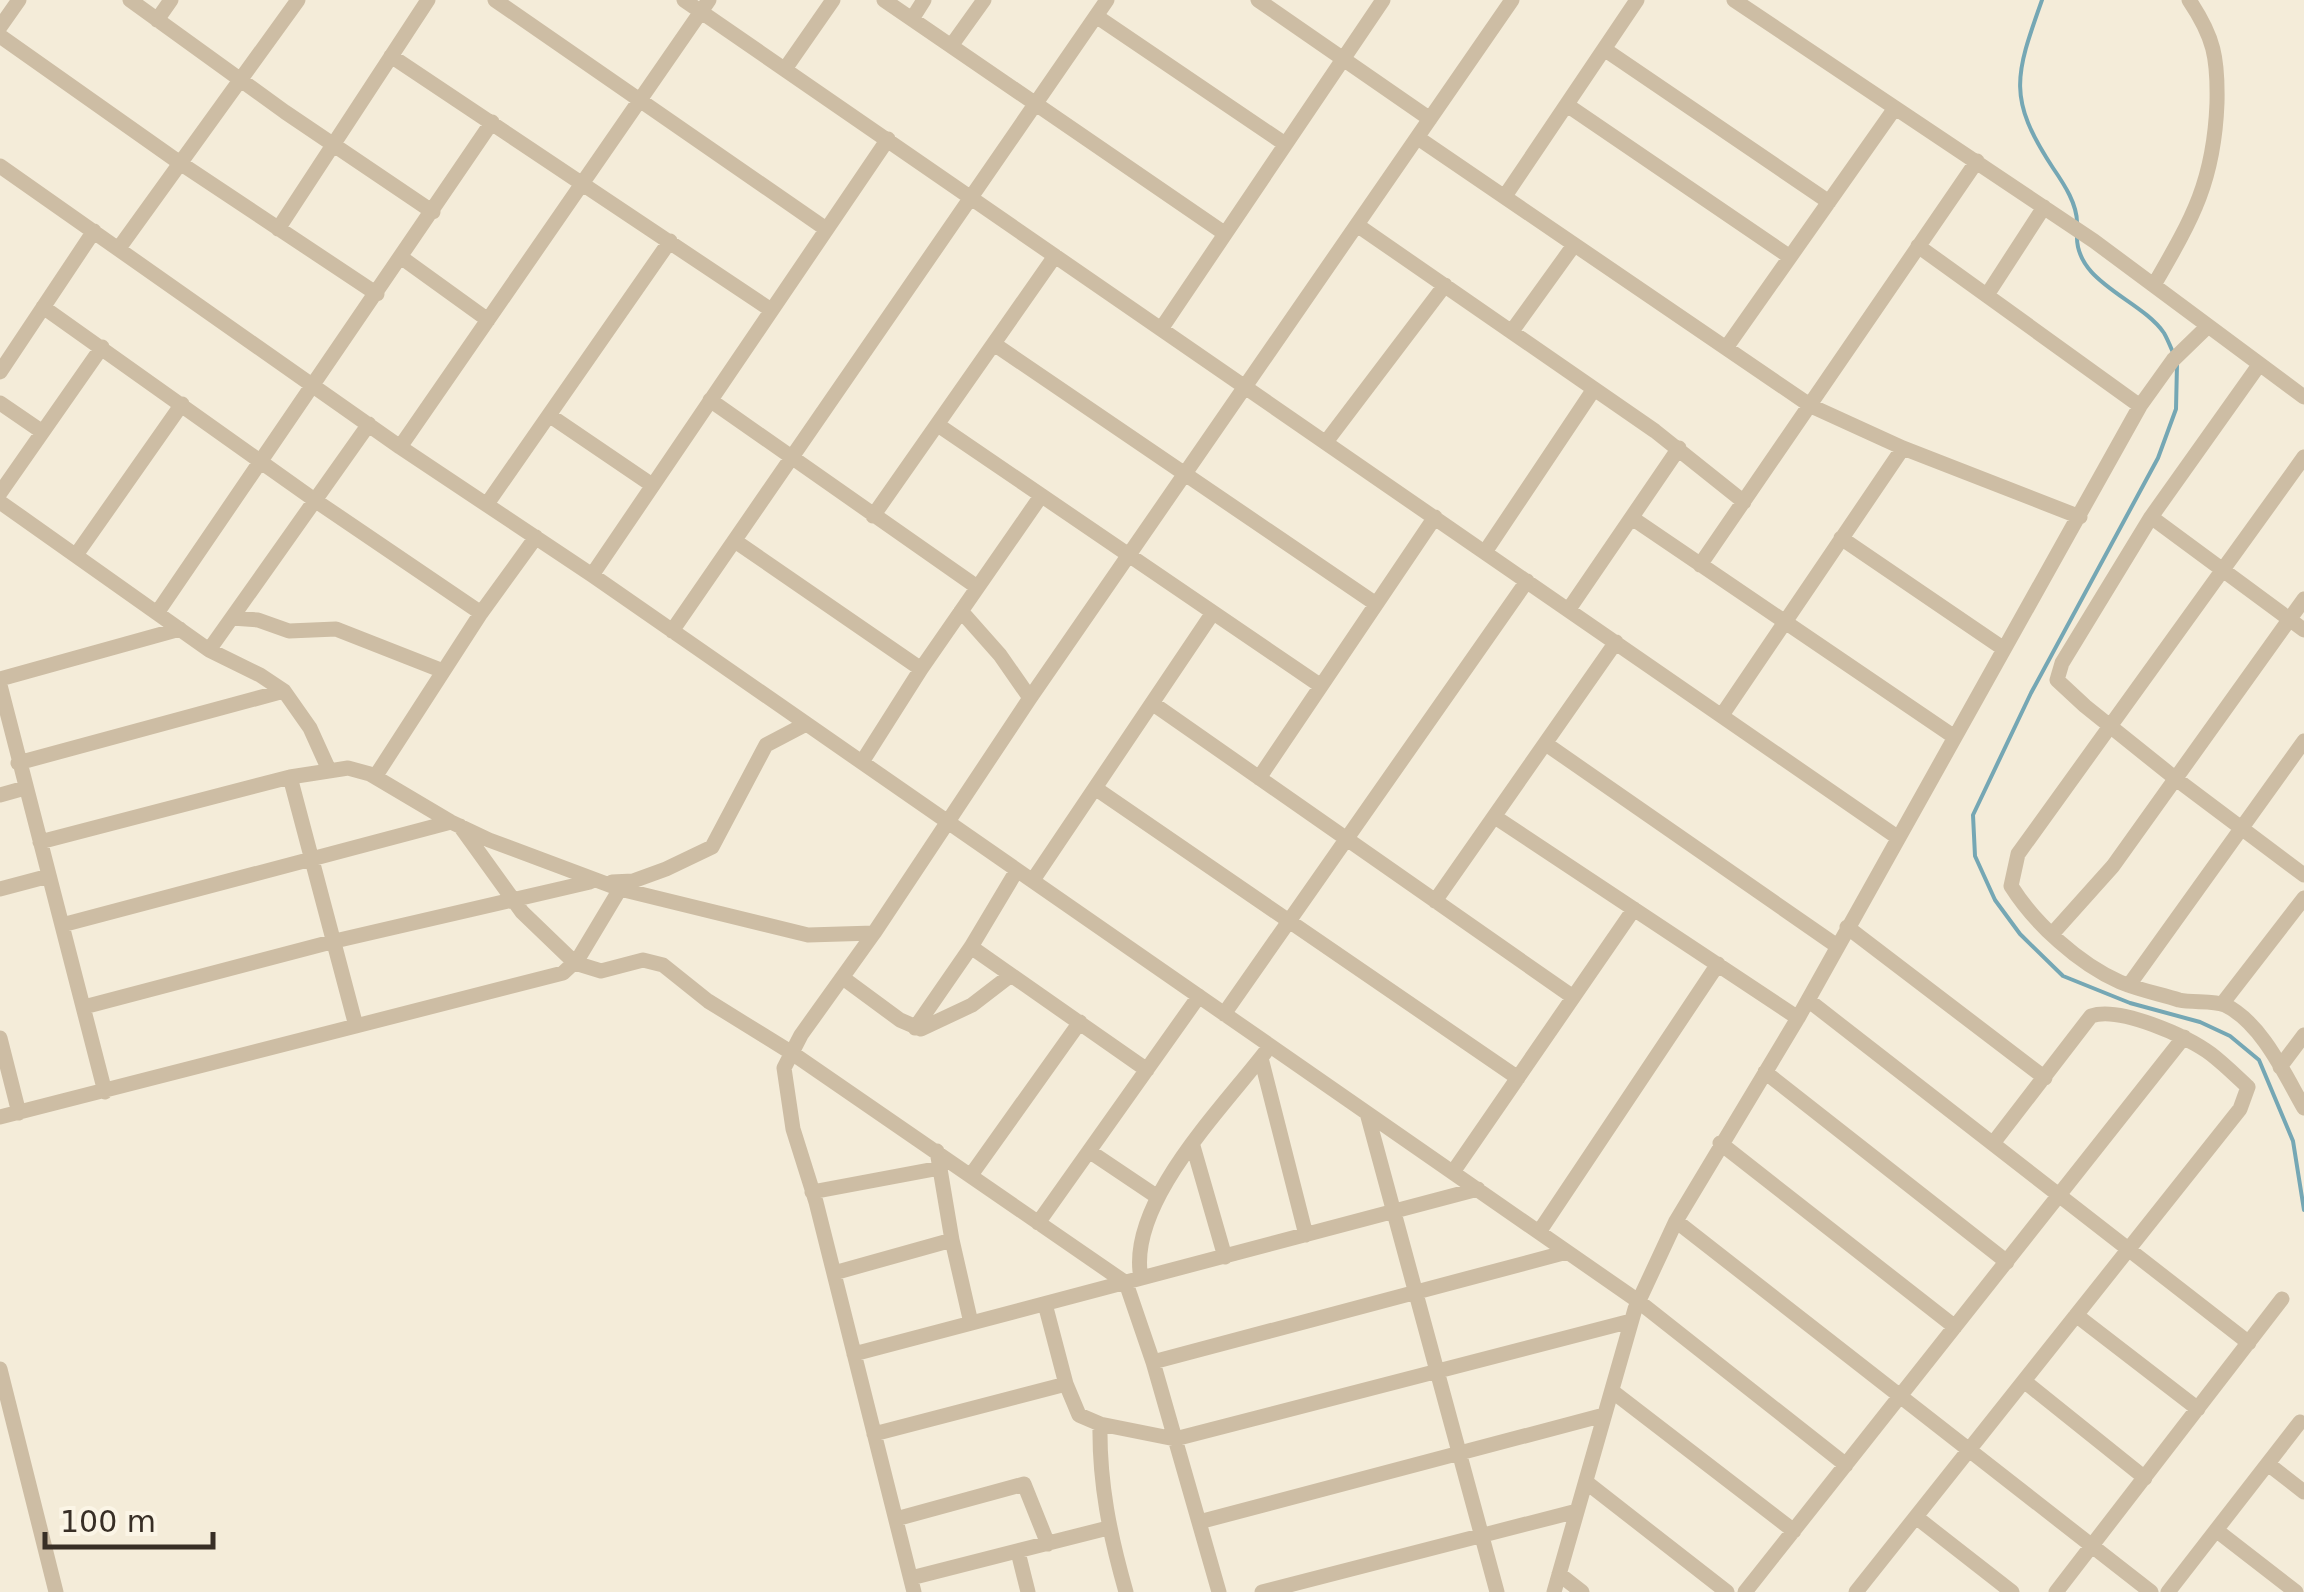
<svg xmlns="http://www.w3.org/2000/svg" width="2304" height="1592" font-family="'DejaVu Sans',sans-serif">
	<rect width="100%" height="100%" fill="#f4ecd9"/>
	<g fill="none" stroke-linecap="round" stroke-linejoin="round">
		<path stroke="#75a7b4" stroke-width="4" d="M2042,0C2015,76 2007,98 2053,168C2064,184 2078,205 2077,225
			M2077,235C2075,283 2141,299 2164,333C2168,340 2171,348 2174,355
			M2177,364L2176,409L2158,458L2031,693L1973,815L1975,856L1995,900L2020,934L2063,976L2130,1003L2200,1022L2230,1036L2259,1060L2293,1141L2304,1210"/>
		<path stroke="#cdbda4" stroke-width="15" d="M130,0L285,112L433,212
			M495,0L826,229
			M684,0L1897,837
			M884,0L1224,233
			M1258,0L1430,119
			M1734,0L2094,241L2304,397
			M1096,16L1285,144
			M912,19L924,0
			M157,20L171,0
			M0,27L19,0
			M0,36L180,163L377,294
			M951,46L984,0
			M1604,49L1829,202
			M391,56L771,310
			M785,69L833,0
			M1567,105L1790,257
			M1418,138L1811,406L1903,448L2080,517
			M0,166L400,447L592,575L1638,1301L1846,1465
			M1505,196L1637,0
			M1357,225L1655,431L1744,502
			M278,229L428,0
			M1918,246L2140,406
			M119,248L298,0
			M402,258L488,320
			M2154,285C2192,219 2214,182 2217,103C2218,58 2214,37 2189,0
			M1987,295L2044,207
			M43,307L316,501L481,613L536,537
			M1161,329L1383,0
			M1512,331L1574,245
			M994,344L1376,604
			M1726,348L1895,108
			M2259,365L2151,517L2062,663L2057,680L2085,706L2176,779L2304,875
			M0,372L94,231
			M710,400L977,587
			M0,403L41,431
			M549,415L652,485
			M938,425L1321,686
			M1326,442L1445,285
			M400,447L709,0
			M2304,457L2018,854L2011,886C2035,924 2079,964 2120,982C2139,990 2160,994 2179,1000C2193,1003 2213,1000 2225,1005C2262,1023 2285,1075 2304,1108
			M0,493L102,347
			M0,502L209,650L260,675L284,691L310,728L329,770
			M487,504L670,241
			M873,516L1055,256
			M2151,517L2304,630
			M1632,518L1953,736
			M1841,538L2004,649
			M735,541L921,669
			M1485,552L1594,389
			M76,555L182,404
			M1700,565L1977,161
			M592,575L888,139
			M1569,609L1679,448
			M961,611L1000,655L1030,698
			M157,613L492,122
			M232,618L258,620L289,631L336,629L443,671
			M672,631L1107,0
			M209,650L369,424
			M0,679L180,629
			M0,685L105,1092
			M1152,703L1573,997
			M1722,715L1903,448
			M1546,744L1837,946
			M862,762L921,669L1041,496
			M18,763L284,691
			M290,777L356,1026
			M375,777L481,613
			M1259,778L1435,517
			M1095,788L1518,1078
			M0,795L25,788
			M1495,817L1798,1018
			M460,826L522,912L575,963L601,971L643,960L663,965L708,1001L792,1053L1126,1283L1153,1362L1219,1592
			M40,842L290,777L348,768L370,774L451,822L489,840L620,889L808,935L874,933
			M1033,880L1212,614
			M612,882L633,881L666,869L712,847L766,745L806,724
			M0,889L49,876
			M1435,901L1616,642
			M62,925L451,822
			M1847,927L2045,1078
			M2053,933L2113,866L2304,599
			M971,947L1147,1070
			M843,978L900,1020L921,1029L972,1005L1011,975
			M2129,985L2304,741
			M1808,1000L2249,1343
			M2222,1004L2304,898
			M84,1007L335,941L590,882
			M1224,1014L1527,581
			M915,1028L971,947L1017,870
			M0,1038L19,1113
			M1261,1058L1306,1235
			M2280,1067L2304,1035
			M1765,1072L2007,1262
			M1367,1113L1497,1592
			M0,1117L563,973L578,959L620,889
			M1720,1143L1955,1327
			M1193,1146L1225,1257
			M937,1151L952,1240L971,1323
			M1089,1151L1156,1196
			M1453,1172L1634,909
			M971,1175L1080,1022
			M812,1192L940,1168
			M1676,1221L2151,1592
			M1038,1223L1199,996
			M1539,1232L1718,964
			M834,1273L952,1240
			M1141,1278C1126,1202 1226,1105 1270,1046
			M1045,1304L1066,1384L1079,1415L1100,1424L1175,1439L1631,1321
			M2076,1315L2198,1409
			M854,1354L1478,1189
			M1153,1362L1567,1252
			M0,1369L56,1592
			M2024,1381L2145,1478
			M1612,1391L1794,1531
			M1100,1424C1099,1483 1110,1536 1126,1592
			M874,1434L1066,1384
			M2268,1464L2304,1492
			M1586,1482L1727,1592
			M1916,1517L2012,1592
			M896,1519L1024,1484L1048,1544
			M1199,1522L1604,1415
			M2216,1530L2296,1592
			M1018,1552L1028,1592
			M1559,1574L1582,1592
			M911,1578L1108,1528
			M914,1592L816,1202L793,1129L784,1068L801,1035L874,933L1030,698L1512,0
			M1262,1592L1577,1511
			M1554,1592L1635,1309L1676,1221L1798,1018L2140,406L2173,360L2207,327
			M1745,1592L2184,1037
			M1856,1592L2240,1109L2248,1087C2236,1076 2224,1064 2211,1054C2187,1036 2119,1006 2091,1016L1994,1142
			M2056,1592L2282,1299
			M2168,1592L2300,1422"/>
	</g>
	<path d="M45 1532v15h168v-15" fill="none" stroke="#382f26" stroke-width="5"/>
	<text x="60" y="1532" font-size="30" fill="#382f26" stroke="#fbf5e6" stroke-width="8" paint-order="stroke">100 m</text>
</svg>
